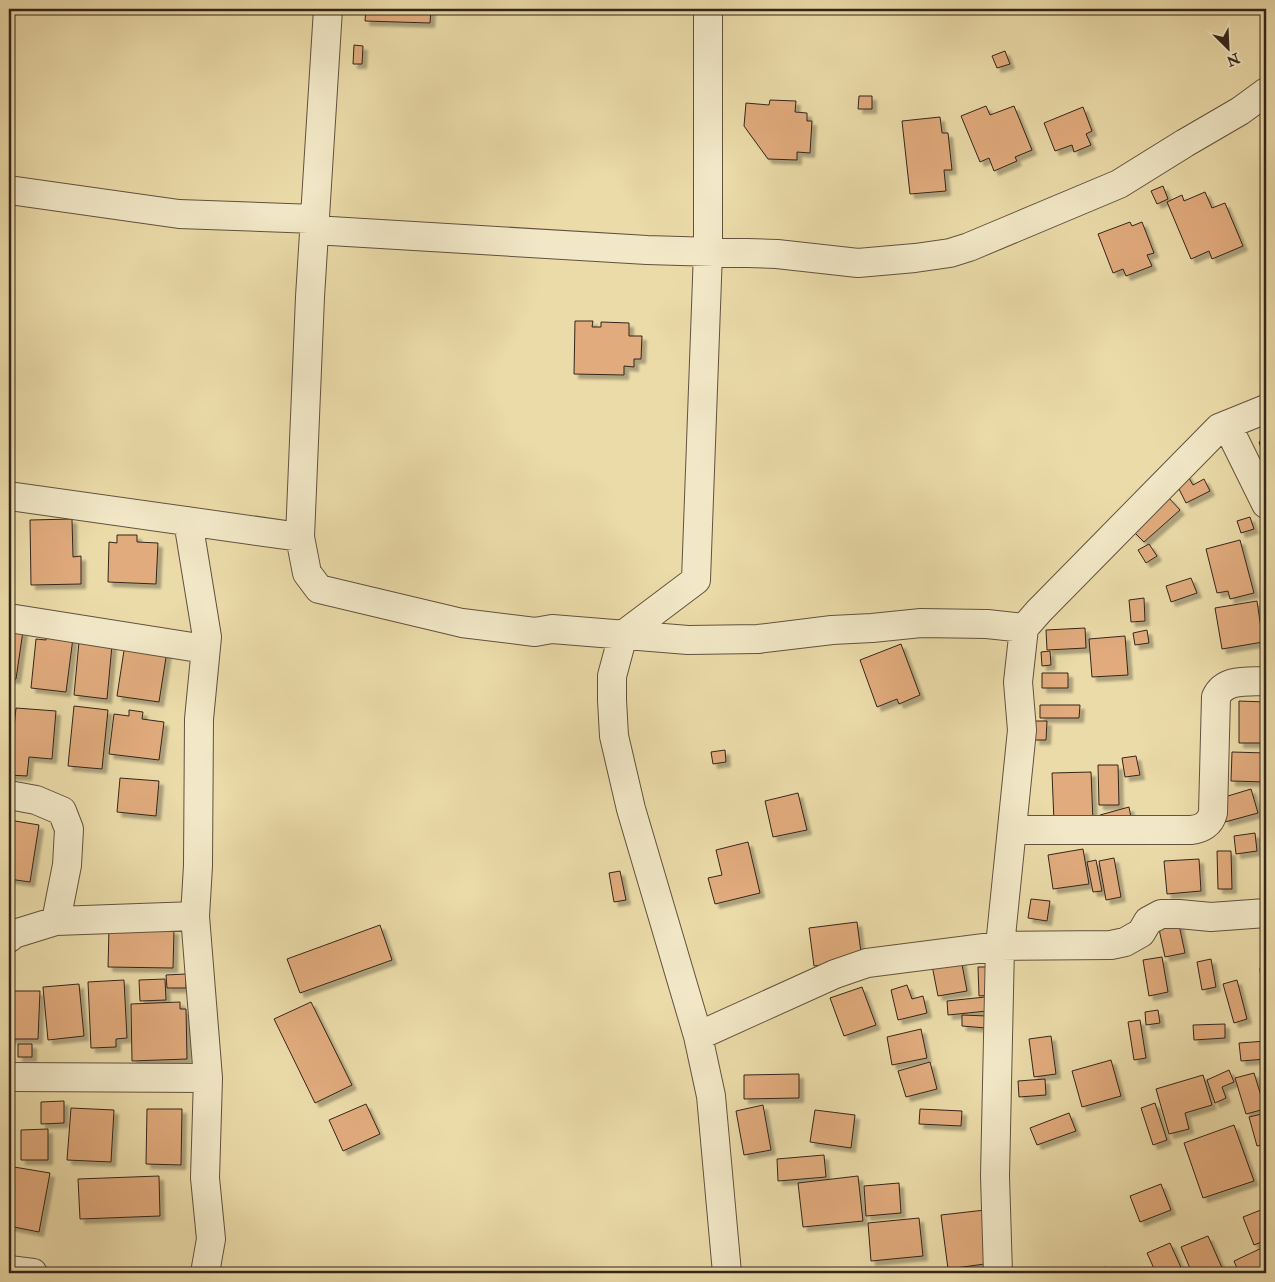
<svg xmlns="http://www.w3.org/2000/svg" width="1275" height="1282" font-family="'IM FELL Double Pica',serif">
	<defs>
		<filter id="shadow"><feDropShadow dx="4.5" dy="4.5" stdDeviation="1" flood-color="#0004"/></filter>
	</defs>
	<rect width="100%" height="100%" fill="#ebdba9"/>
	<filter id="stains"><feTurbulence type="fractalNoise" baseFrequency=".004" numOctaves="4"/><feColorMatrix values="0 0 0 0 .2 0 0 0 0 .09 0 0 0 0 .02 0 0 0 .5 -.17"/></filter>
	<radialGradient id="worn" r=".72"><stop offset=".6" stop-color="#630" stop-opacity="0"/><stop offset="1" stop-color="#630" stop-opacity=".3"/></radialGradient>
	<path fill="#e1ab7d" stroke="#34251b" filter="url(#shadow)" d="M366,9H431L430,23L365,21Z
		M354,45L363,46L362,64H353Z
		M1005,51L1010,64L997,68L992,56Z
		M859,96H872V109H858Z
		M770,100L796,101L795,112L807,113V121H812L810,153L797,152V160L768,159L744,126L746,103L769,105Z
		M986,106L990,115L1014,106L1032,150L1015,157L1017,161L994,171L989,158L980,162L961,116Z
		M1083,107L1092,131L1086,134L1091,145L1074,152L1072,145L1055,151L1044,123Z
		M940,117L942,133H948L952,170H944L946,191L910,194L902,121Z
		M1163,186L1168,199L1157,204L1151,191Z
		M1205,192L1212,208L1225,203L1243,246L1212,259L1209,251L1191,259L1167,202L1182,195L1184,201Z
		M1130,222L1132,226L1142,222L1154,253L1147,255L1152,266L1126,276L1123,269L1113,273L1098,234Z
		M575,321H593L592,327H601V322L629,323V336H642L641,359H634V367L624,366V375L574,374Z
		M1266,439V463L1259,442Z
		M1186,473L1193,485L1204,479L1210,491L1186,503L1174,479Z
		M1168,497L1180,510L1144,542L1131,529Z
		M1250,517L1254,529L1241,533L1237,521Z
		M72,519L73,557L81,556V584L31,585L30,520Z
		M117,535H137V542L158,543L156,584L108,582L109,542L117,543Z
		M1240,540L1254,593L1230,599L1228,591L1217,593L1206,549Z
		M1149,544L1157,556L1146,563L1138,550Z
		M1191,578L1197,593L1171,602L1166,586Z
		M1144,598L1145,621L1131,622L1129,600Z
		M1257,601L1263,642L1222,649L1215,608Z
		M1085,628L1086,648L1047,650L1046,630Z
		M9,629L23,631L16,679L9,678Z
		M1147,630L1149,643L1135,645L1133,633Z
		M47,635L73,638L66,692L31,688L36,639L46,640Z
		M1125,636L1128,675L1092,677L1089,639Z
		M79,642L112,645L107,699L74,695Z
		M125,644L167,651L159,702L117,696Z
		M901,644L920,695L899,704L897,699L877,707L860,660Z
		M1050,651L1051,665L1042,666L1041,652Z
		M1042,673H1068V688H1042Z
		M1239,701L1266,702V743H1239Z
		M1040,705H1080L1079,718H1040Z
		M74,706L108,710L102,769L68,766Z
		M16,708L56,711L52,759L29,757L27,776L9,775Z
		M129,710L143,712L142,719L164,722L159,760L109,754L114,714L129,716Z
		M1035,721H1047L1046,740H1035Z
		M725,750L726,762L713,764L711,752Z
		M1232,752L1266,753V782L1231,781Z
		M1136,756L1140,775L1125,777L1122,758Z
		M1098,765H1118L1119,805H1099Z
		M1091,772L1093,821L1054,822L1052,773Z
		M120,778L159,781L156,816L117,812Z
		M1251,789L1258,813L1225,822L1218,799Z
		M798,793L807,830L773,837L765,801Z
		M1129,807L1132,823L1104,830L1100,815Z
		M9,820L39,825L30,882L9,879Z
		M1255,833L1257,851L1236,854L1234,836Z
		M748,842L760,893L715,904L708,878L722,875L716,850Z
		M1083,849L1089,884L1053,889L1048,855Z
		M1217,851H1231L1232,889H1218Z
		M1114,858L1121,897L1106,900L1099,861Z
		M1199,859L1201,891L1167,894L1164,861Z
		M1096,860L1102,891L1093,892L1087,862Z
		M620,871L626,900L614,902L609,873Z
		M1031,899L1050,901L1047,921L1028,918Z
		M1176,911L1185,953L1165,957L1156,915Z
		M857,922L862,960L814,966L809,928Z
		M380,925L392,960L300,993L287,959Z
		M109,929L174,930L173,968L108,967Z
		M960,954L967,991L938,996L931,960Z
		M1162,957L1168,992L1149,996L1143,960Z
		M1211,959L1216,987L1202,990L1197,962Z
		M978,967H991V995L979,996Z
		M1266,967V991L1262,992L1260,968Z
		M186,974V988H167L166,975Z
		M165,979L166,1000L140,1001L139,980Z
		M124,980L127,1038L116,1039V1047L91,1048L88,982Z
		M1237,980L1247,1019L1234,1023L1223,984Z
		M79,984L84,1036L48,1040L43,987Z
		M907,985L912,999L923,996L927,1013L898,1020L891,990Z
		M862,987L876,1025L844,1036L830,998Z
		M9,991H40L38,1039H9Z
		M985,997L987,1011L948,1015L947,1001Z
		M180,1002V1009H186L187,1059L132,1061L131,1004Z
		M311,1002L352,1085L315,1103L274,1019Z
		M1158,1010L1160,1023L1146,1025L1145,1012Z
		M962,1015L987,1016L986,1028L962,1026Z
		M1140,1020L1146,1058L1134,1060L1128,1022Z
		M1225,1024V1038L1194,1040L1193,1025Z
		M921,1029L927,1058L892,1065L887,1037Z
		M1051,1036L1056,1074L1034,1077L1029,1039Z
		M1266,1041V1059L1241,1061L1239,1043Z
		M18,1044H32V1057H18Z
		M1111,1060L1121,1096L1082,1107L1072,1071Z
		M930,1062L937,1089L906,1097L898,1071Z
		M1229,1070L1234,1082L1222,1087L1226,1098L1215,1103L1207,1080Z
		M1254,1073L1265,1109L1246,1114L1235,1078Z
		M799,1074V1098L744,1099V1075Z
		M1203,1075L1212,1105L1185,1113L1189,1129L1169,1134L1156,1089Z
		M1045,1079L1046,1095L1019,1097L1018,1081Z
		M64,1101V1123L41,1124V1102Z
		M1155,1103L1167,1140L1153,1145L1141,1108Z
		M366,1104L380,1134L343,1151L329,1120Z
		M763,1105L771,1150L744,1155L736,1111Z
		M71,1108L114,1110L111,1162L67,1160Z
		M147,1109H182L181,1165L146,1164Z
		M920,1109L962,1111L961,1126L919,1124Z
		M815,1110L855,1115L851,1148L810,1142Z
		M1069,1113L1076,1131L1037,1145L1030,1128Z
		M1266,1113V1144L1257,1146L1249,1117Z
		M1234,1125L1254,1181L1203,1198L1184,1143Z
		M48,1129V1160H21V1130Z
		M1266,1147V1166L1260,1149Z
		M824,1155L826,1177L778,1181L777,1159Z
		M14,1167L50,1173L39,1232L9,1226V1195Z
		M159,1176L160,1216L80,1219L78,1179Z
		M858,1176L863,1221L803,1227L798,1183Z
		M899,1183L901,1213L866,1216L864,1186Z
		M1161,1184L1171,1210L1140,1222L1130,1196Z
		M1266,1208V1240L1254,1245L1243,1217Z
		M985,1210L992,1263L948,1269L941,1215Z
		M919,1218L923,1256L871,1261L868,1223Z
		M1208,1236L1223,1270L1214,1273H1192L1181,1247Z
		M1170,1243L1183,1272L1181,1273H1156L1147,1253Z
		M1266,1246V1269L1257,1273H1239L1234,1261Z
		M1106,1267L1109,1273H1087Z"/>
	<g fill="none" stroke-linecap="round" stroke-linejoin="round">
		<g stroke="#62523e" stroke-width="30">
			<path id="minor" d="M328,9L310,297L300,537L307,573L319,589L462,623L535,632L552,629L688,640L758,639L832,630L872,628L921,623L987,624L1024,628
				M708,9V252L696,580L623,635L612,676V700L614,736L631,809L698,1036L711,1096L727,1273
				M9,190L179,214L315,219
				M314,230L647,250L777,254L858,263L915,258L950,253L969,247L1119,184L1185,143L1240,111L1266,92
				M1227,425L1266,504
				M9,496L300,537
				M188,521L207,637L199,719L198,866L195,916L208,1078L205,1178L211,1239L205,1273
				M9,618L205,649
				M9,795L36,800L62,811L69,829L67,865L56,921
				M1013,830H1191C1202,829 1210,824 1213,813L1216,697C1225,678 1248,682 1266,681
				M9,938L14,934L56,921L195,916
				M698,1036L835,974L867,963L1000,946L1111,945L1125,942L1141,933L1148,921L1161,914H1179L1211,917L1266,913
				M9,1077L208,1078
				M9,1270L33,1273
				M998,1273L995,1176L1000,946L1022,730L1018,682L1024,628L1039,611L1219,428L1266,409"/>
		</g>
		<use href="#minor" stroke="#f2e8c7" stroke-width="28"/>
	</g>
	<rect width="1275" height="1282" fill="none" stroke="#ebdba9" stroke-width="30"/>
	<rect x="10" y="10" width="1255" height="1262" fill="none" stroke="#34251b" stroke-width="2.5"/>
	<rect x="15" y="15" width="1245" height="1252" fill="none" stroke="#34251b"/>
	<g transform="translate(1228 48) rotate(156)" stroke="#f2e8c7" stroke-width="4" paint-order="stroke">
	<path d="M0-4L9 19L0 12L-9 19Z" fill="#34251b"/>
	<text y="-8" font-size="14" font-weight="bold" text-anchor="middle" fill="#34251b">N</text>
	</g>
	<rect width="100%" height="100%" filter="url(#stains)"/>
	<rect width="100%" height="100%" fill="url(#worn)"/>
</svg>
